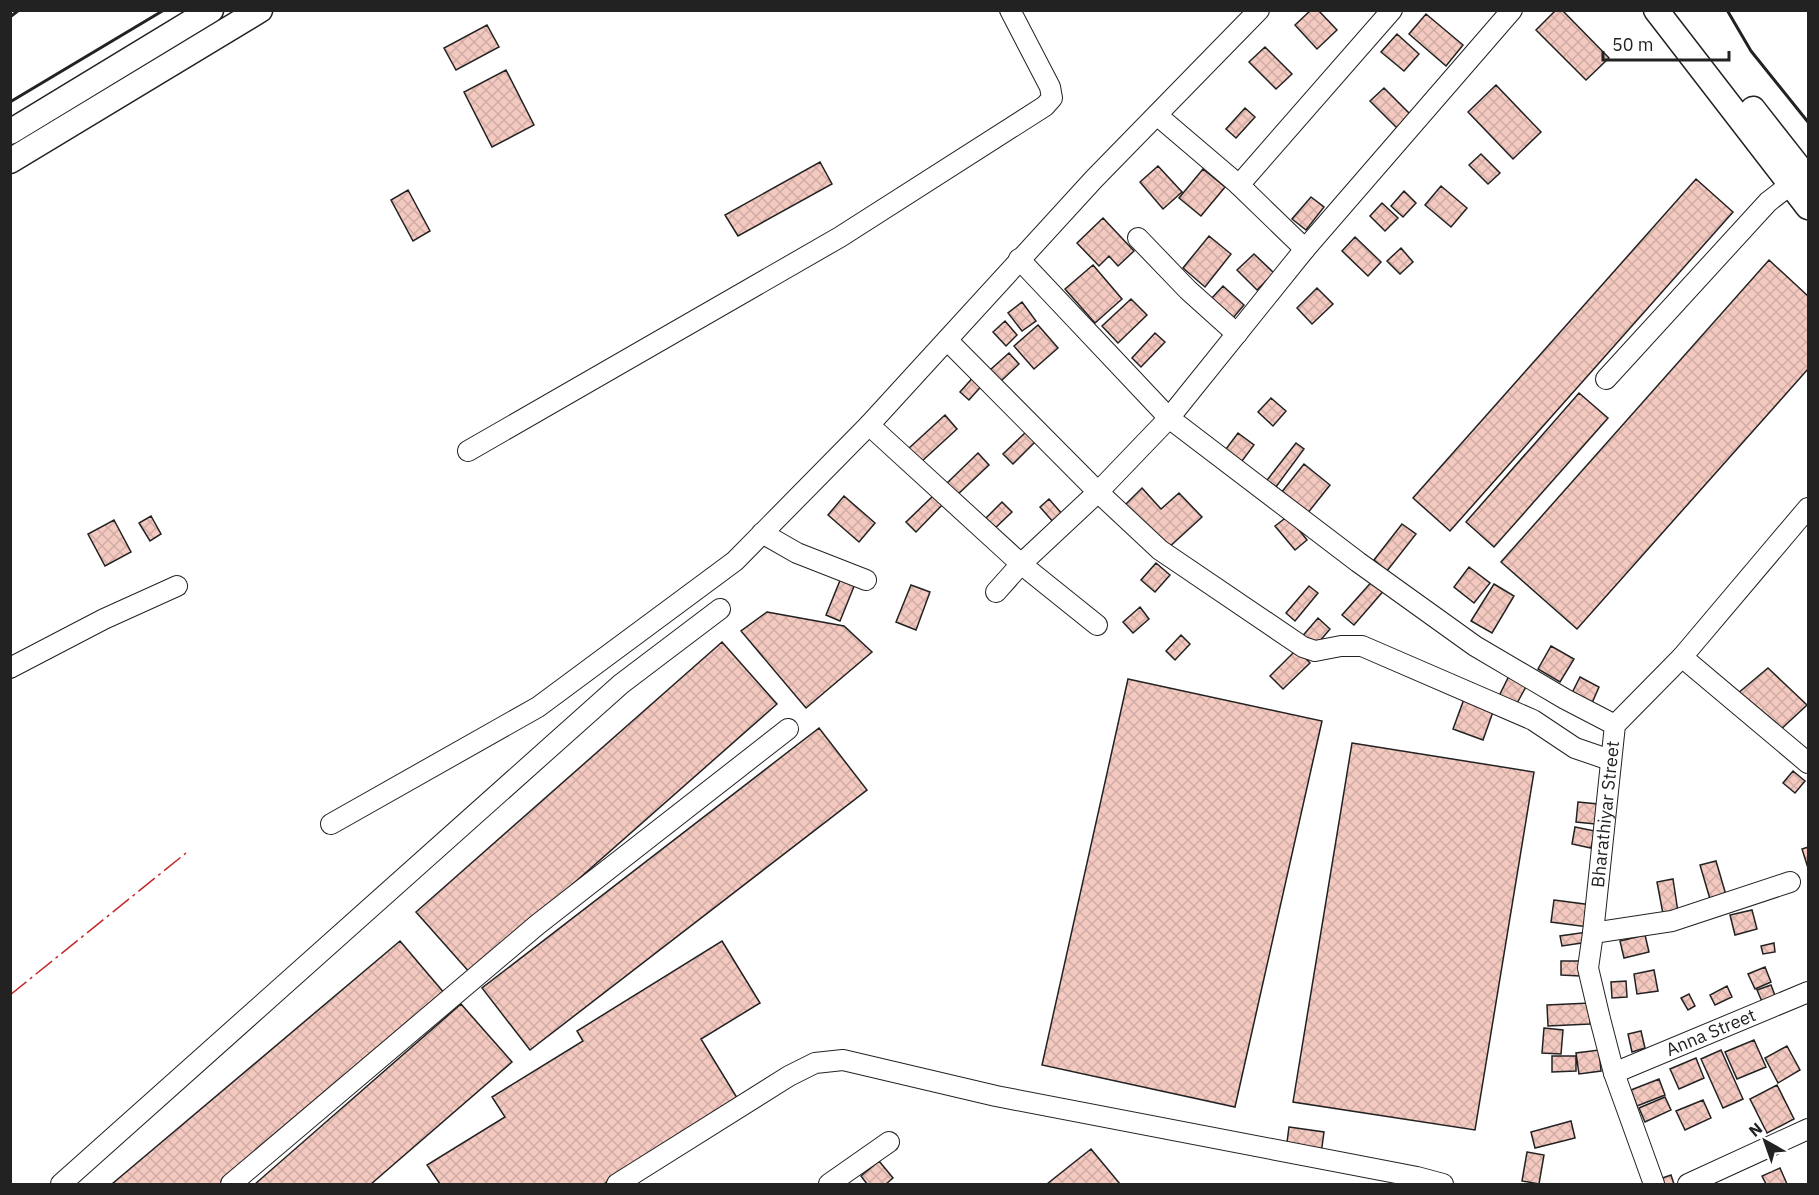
<svg xmlns="http://www.w3.org/2000/svg" width="1819" height="1195" font-family="'IBM Plex Sans',sans-serif">
	<defs>
		<pattern id="building-cross-hatch" width="8" height="8" patternUnits="userSpaceOnUse" patternTransform="scale(1.5)"><rect width="8" height="8" fill="#f3c9c0"/><path d="M0 0l8 8M0 8l8-8" fill="none" stroke="#d0aca5"/></pattern>
	</defs>
	<rect width="100%" height="100%" fill="#fff"/>
	<path fill="url(#building-cross-hatch)" stroke="#222" stroke-width="1.5" d="M1311,10H1318L1337,30L1317,49L1295,25Z
		M1556,10H1562L1609,58L1586,80L1536,30Z
		M1426,14L1463,45L1446,66L1409,34Z
		M487,25L499,47L456,70L444,48Z
		M1397,34L1419,54L1404,71L1381,52Z
		M1265,47L1292,74L1276,89L1249,62Z
		M506,70L534,125L492,147L464,92Z
		M1496,85L1541,132L1513,159L1468,112Z
		M1384,88L1411,115L1397,128L1370,101Z
		M1245,108L1255,117L1236,138L1226,129Z
		M1481,154L1500,173L1488,184L1469,165Z
		M820,162L832,184L738,236L725,215Z
		M1158,166L1182,192L1163,209L1140,182Z
		M1203,169L1225,187L1201,216L1179,198Z
		M1696,179L1733,212L1450,531L1413,498Z
		M1441,186L1467,208L1451,227L1425,205Z
		M408,190L430,231L413,241L391,200Z
		M1404,191L1416,203L1403,217L1391,206Z
		M1311,197L1324,207L1306,230L1292,219Z
		M1382,203L1398,218L1385,231L1370,216Z
		M1103,218L1134,251L1118,266L1109,256L1099,266L1077,243Z
		M1209,236L1231,254L1205,287L1183,268Z
		M1355,237L1381,262L1368,276L1342,251Z
		M1401,248L1413,262L1400,274L1387,261Z
		M1254,254L1274,273L1257,290L1237,270Z
		M1769,260L1808,296V369L1577,629L1501,562Z
		M1093,265L1122,299L1095,323L1065,289Z
		M1223,286L1244,305L1233,318L1211,299Z
		M1317,288L1333,304L1312,324L1297,308Z
		M1131,299L1147,315L1118,343L1102,326Z
		M1022,302L1036,321L1022,331L1008,313Z
		M1005,321L1017,335L1006,346L993,332Z
		M1038,325L1058,348L1034,369L1014,346Z
		M1155,333L1165,342L1141,367L1132,358Z
		M1009,353L1019,364L1001,381L990,370Z
		M976,374L985,382L969,400L960,392Z
		M1579,393L1608,418L1494,547L1466,522Z
		M1271,398L1286,411L1273,426L1258,412Z
		M945,415L957,429L921,462L908,449Z
		M1027,431L1036,441L1013,464L1003,454Z
		M1238,433L1254,445L1239,465L1223,453Z
		M1296,443L1304,449L1273,491L1264,484Z
		M978,453L989,465L955,497L944,486Z
		M1304,464L1330,485L1307,514L1281,493Z
		M1142,488L1161,509L1179,493L1202,517L1166,550L1125,505Z
		M935,494L944,503L916,532L906,522Z
		M844,496L875,523L859,542L828,515Z
		M1049,499L1063,515L1054,523L1040,507Z
		M1002,502L1012,512L991,532L982,522Z
		M151,516L161,534L150,541L139,523Z
		M1288,516L1307,540L1295,550L1275,526Z
		M114,520L131,552L105,566L88,534Z
		M1402,524L1416,534L1387,571L1374,560Z
		M1156,563L1170,575L1155,592L1141,580Z
		M1469,567L1490,583L1474,603L1454,587Z
		M841,578L855,584L840,621L826,615Z
		M1375,578L1386,588L1354,625L1342,615Z
		M1494,584L1514,596L1492,633L1471,621Z
		M911,585L930,592L916,630L896,622Z
		M1309,586L1318,593L1295,621L1286,613Z
		M1140,607L1149,619L1133,633L1123,622Z
		M767,612L844,626L872,652L806,708L741,631Z
		M1318,618L1330,629L1313,649L1300,639Z
		M1181,635L1190,644L1175,660L1166,651Z
		M722,642L777,704L471,974L416,912Z
		M1551,646L1574,659L1560,682L1538,669Z
		M1297,649L1310,663L1283,689L1270,676Z
		M1768,668L1807,705L1778,732L1737,694Z
		M1509,676L1527,685L1516,705L1499,696Z
		M1580,677L1599,687L1592,703L1572,693Z
		M1128,679L1322,721L1235,1107L1042,1065Z
		M1464,699L1494,709L1483,740L1453,729Z
		M819,728L867,790L530,1050L482,988Z
		M1352,743L1534,772L1475,1130L1293,1102Z
		M1793,771L1805,781L1795,793L1783,783Z
		M1578,802L1598,804L1595,824L1576,822Z
		M1575,827L1595,831L1591,848L1572,844Z
		M1808,847V868L1802,849Z
		M1716,861L1726,895L1710,899L1700,865Z
		M1673,879L1678,912L1663,914L1657,882Z
		M1554,900L1592,905L1588,927L1551,922Z
		M1752,910L1757,929L1735,935L1730,915Z
		M1587,932L1588,942L1562,946L1560,936Z
		M1645,935L1649,952L1624,958L1620,941Z
		M400,941L445,994L220,1184H112Z
		M722,941L760,1003L701,1039L739,1101L604,1184H440L427,1165L505,1117L492,1097L583,1041L577,1031Z
		M1774,943L1775,952L1763,954L1761,946Z
		M1561,961H1581L1580,976L1561,975Z
		M1765,967L1771,982L1755,989L1748,974Z
		M1654,970L1658,991L1637,994L1634,974Z
		M1626,981L1627,997L1612,998L1611,982Z
		M1771,985L1776,998L1763,1004L1757,990Z
		M1727,986L1732,997L1715,1005L1710,995Z
		M1689,994L1695,1006L1688,1010L1681,998Z
		M1590,1003V1024L1548,1026L1547,1005Z
		M461,1004L512,1062L371,1184H255Z
		M1544,1028L1563,1030L1561,1054L1542,1053Z
		M1641,1031L1645,1048L1632,1052L1628,1034Z
		M1754,1040L1766,1067L1737,1079L1725,1052Z
		M1787,1046L1800,1070L1778,1083L1765,1058Z
		M1599,1050L1601,1071L1579,1074L1576,1053Z
		M1721,1050L1743,1099L1723,1108L1701,1059Z
		M1552,1056H1576V1071L1552,1072Z
		M1696,1058L1704,1078L1679,1089L1670,1069Z
		M1659,1079L1665,1095L1637,1106L1631,1090Z
		M1777,1085L1794,1119L1767,1133L1750,1099Z
		M1665,1097L1671,1110L1645,1122L1639,1108Z
		M1703,1100L1711,1118L1685,1130L1676,1111Z
		M1571,1121L1575,1138L1535,1148L1531,1132Z
		M1289,1127L1324,1132L1321,1154L1286,1150Z
		M1091,1149L1120,1184H1047Z
		M1527,1152L1544,1155L1539,1184L1522,1181Z
		M879,1161L893,1178L886,1184H867L861,1176Z
		M1780,1168L1787,1184H1766L1762,1176Z
		M1671,1175L1674,1184H1659L1657,1180Z"/>
	<g fill="none" stroke-linecap="round" stroke-linejoin="round">
		<g stroke="#222" stroke-width="22">
			<g id="minor">
				<path d="M1158,116L1239,185L1305,249"/>
				<path d="M1239,185L1392,10"/>
				<path d="M1138,238L1188,290L1237,334"/>
				<path d="M1019,259L1169,418L1358,562L1475,646L1565,699L1615,725"/>
				<path d="M947,340L1098,492L1160,550L1303,647L1315,651L1341,646H1362L1533,720L1575,748L1610,760"/>
				<path d="M1606,379L1768,202L1791,184"/>
				<path d="M869,425L1021,564L1097,625"/>
				<path d="M468,451L840,237L1045,106L1052,98L1050,87L1010,10"/>
				<path d="M762,533L797,553L866,580"/>
				<path d="M996,592L1021,564L1098,492L1169,418L1305,249L1512,10"/>
				<path d="M1682,657L1808,763"/>
				<path d="M10,668L104,619L177,586"/>
				<path d="M331,824L538,707L735,561L869,425L1094,179L1259,10"/>
				<path d="M1593,933L1672,921L1790,882"/>
				<path id="s1" d="M1614,1073L1808,992"/>
				<path d="M61,1184L621,684L720,609"/>
				<path d="M231,1184L537,925L788,729"/>
				<path d="M617,1184L789,1076L815,1063L843,1060L996,1096L1417,1177L1443,1184"/>
				<path d="M829,1184L889,1142"/>
				<path id="s2" d="M1654,1184L1614,1073L1600,1019L1588,968L1593,933L1615,725L1682,657L1808,508"/>
				<path d="M1688,1184L1808,1129"/>
			</g>
		</g>
		<g stroke="#222" stroke-width="27">
			<path id="major" d="M1656,10L1808,207
				M1753,109L1808,179
				M10,132L211,10
				M10,161L260,10"/>
		</g>
		<use href="#minor" stroke="#fff" stroke-width="20"/>
		<use href="#major" stroke="#fff" stroke-width="24"/>
		<path stroke="#222" stroke-width="3" d="M1727,10L1751,51L1808,122
			M10,17L19,10
			M10,102L164,10"/>
		<path stroke="#c62828" stroke-width="1.5" stroke-dasharray="21 4.5 3 4.5" stroke-linecap="butt" d="M10,995L186,853"/>
	</g>
	<g text-anchor="middle" stroke-width="4.5" stroke-linejoin="round" paint-order="stroke">
		<g font-size="18" fill="#222" stroke="#fff">
			<text dy="6" stroke="none"><textPath href="#s2" startOffset="381">Bharathiyar Street</textPath></text>
			<text dy="6" stroke="none"><textPath href="#s1" startOffset="105">Anna Street</textPath></text>
		</g>
	</g>
	<rect width="1819" height="1195" fill="none" stroke="#222222" stroke-width="24"/>
	<g transform="translate(1765 1141) rotate(320)" stroke="#ffffff" stroke-width="4.5" paint-order="stroke">
	<path d="M0-4.5L10 22L0 15L-10 22Z" fill="#222222"/>
	<text y="-9" font-size="16" font-weight="bold" text-anchor="middle" fill="#222222">N</text>
	</g>
	<path d="M1603 51v9h126v-9" fill="none" stroke="#222222" stroke-width="3"/>
	<text x="1612" y="51" font-size="18" fill="#222222" stroke="#ffffff" stroke-width="4.5" paint-order="stroke">50 m</text>
</svg>
